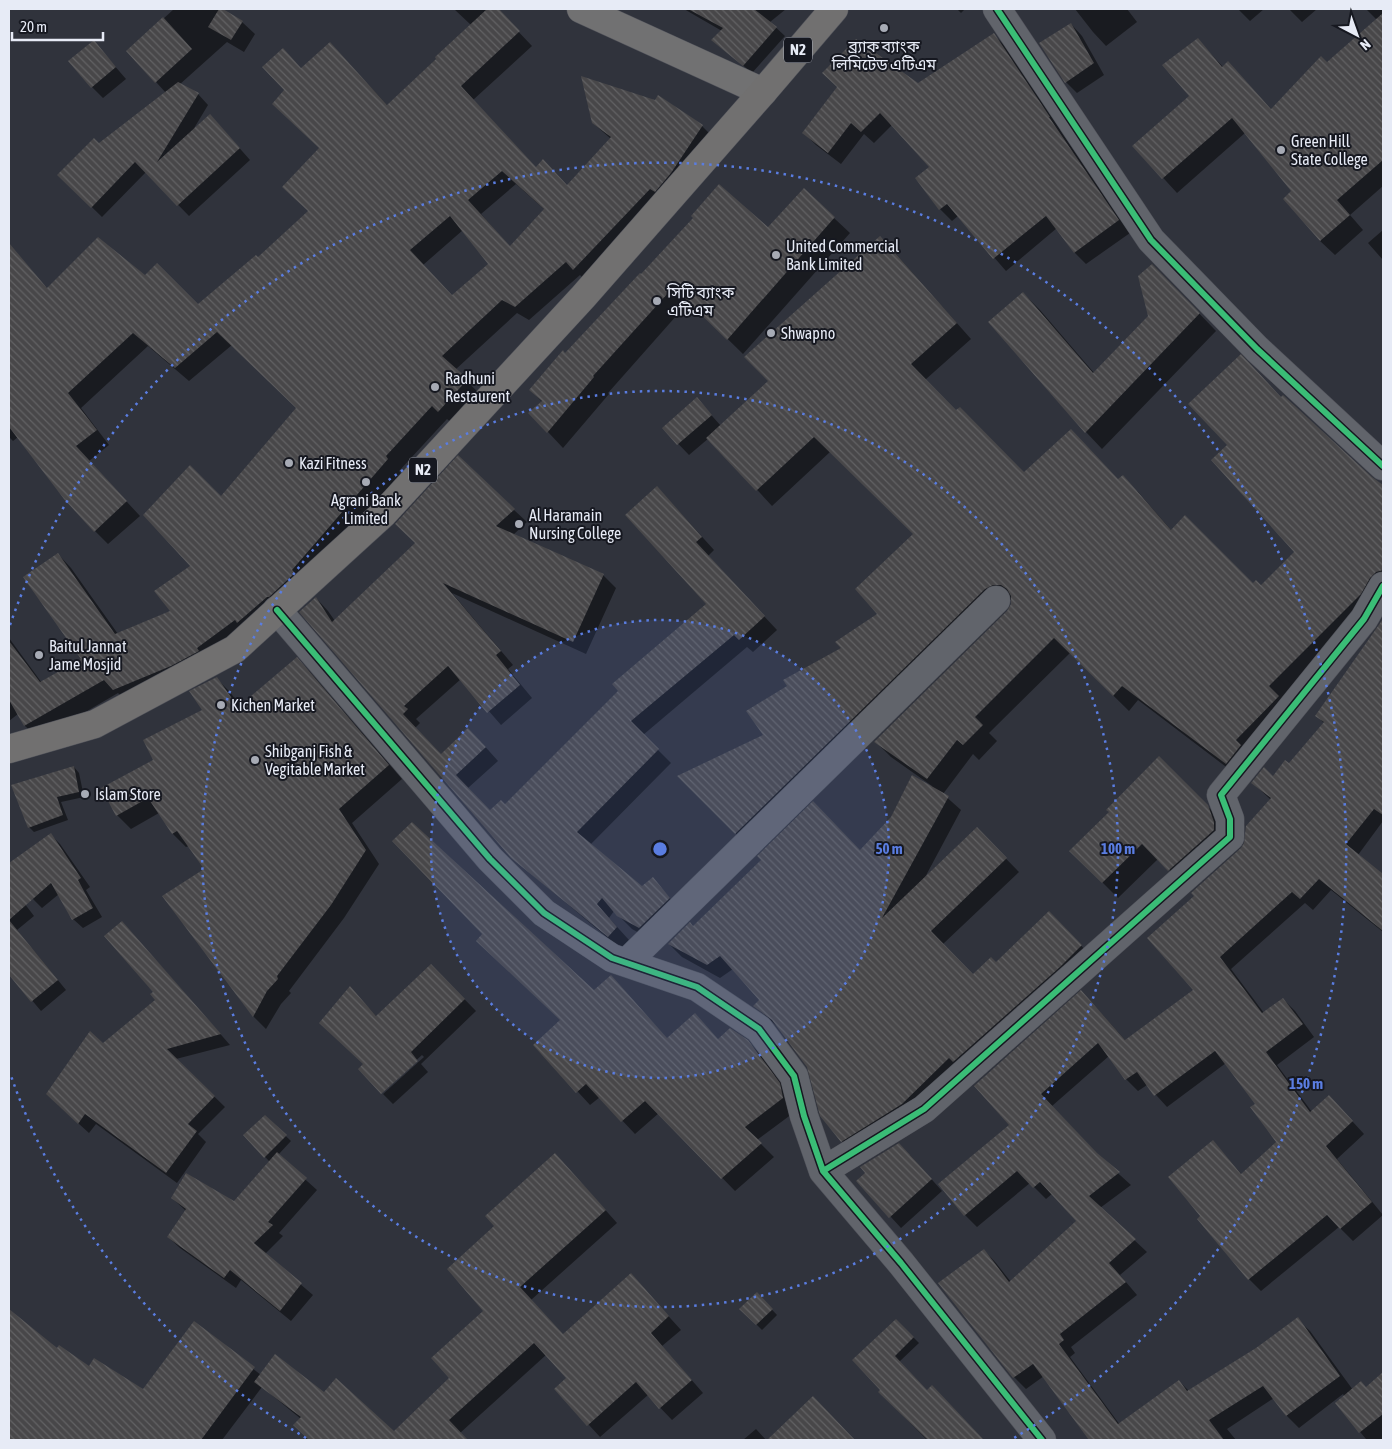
<svg xmlns="http://www.w3.org/2000/svg" width="1392" height="1449" font-family="'Asap Condensed','Noto Sans Bengali',sans-serif">
	<defs>
		<pattern id="building-back-hatch" width="6" height="6" patternUnits="userSpaceOnUse" patternTransform="scale(1.25)"><rect width="6" height="6" fill="#484749"/><path d="M-1 5l2 2M0 0l6 6M5-1l2 2" fill="none" stroke="#626264"/></pattern>
	</defs>
	<rect width="100%" height="100%" fill="#30333c"/>
	<path fill="#0007" fill-rule="evenodd" d="M174,9H220L242,22L255,34L244,52L227,42L179,85L198,94L208,105L193,130L220,126L250,160L189,216L146,172L102,217L59,175L166,93L128,51Z
		M454,9H497L532,46L473,100L536,168L567,186L611,139L593,123L702,126L716,140L587,282L580,275L529,320L517,313L455,370L480,394L453,424L447,419L399,471L401,473L305,584L308,587L128,703L118,693L39,739L25,726L18,714L9,721V638L42,683L83,659L58,554L71,568L118,634L172,612L221,498L298,408L232,345L189,381L148,346L81,408L109,445L89,461L140,516L108,544L95,531L18,437L13,441L9,437V268L20,259L48,289L145,277L198,306L258,259L309,212L320,148L302,69L343,57L388,106L471,25ZM516,184L545,210L510,247L481,214ZM463,230L490,264L453,297L423,265Z
		M684,9H786L770,22L785,36L752,73L713,40L722,31Z
		M957,9H965L961,13Z
		M1075,9H1127L1137,22L1106,46L1093,32Z
		M1238,9H1264L1250,21Z
		M1289,9H1317L1302,22Z
		M1366,9H1383V25H1382Z
		M1374,23L1383,32V186L1350,215L1363,230L1335,255L1320,241L1293,191L1245,133L1177,193L1134,146L1191,96L1198,40L1223,67L1228,63L1271,109Z
		M1071,24L1082,36L1104,75L1077,93L1066,82Z
		M994,35L1006,47L1061,129L1060,130L1130,233L1086,264L1074,252L1057,228L1006,271L958,216L952,221L940,209L931,167L892,125L874,143L864,134L841,164L816,145L804,133L918,85Z
		M94,42L126,79L103,98L92,87Z
		M804,190L850,233L743,354L693,305L688,309L685,306L608,393L609,394L563,448L548,432L542,402L531,390L641,276L695,218L769,228Z
		M1383,230V260L1368,243Z
		M895,253L971,339L925,380L957,412L1024,474L1119,480L1138,492L1172,531L1253,585L1261,587L1296,552L1281,398L1372,478L1383,486V596L1242,779L1138,700L1129,711L1070,653L989,733L997,741L979,760L973,754L943,794L961,810L923,881L977,829L1019,872L943,944L973,976L1062,926L1094,959L854,1154L842,1141L808,1066L778,1027L755,1006L761,1000L733,969L720,978L682,957L669,944L693,927L861,852L931,787L932,786L891,757L876,742L1008,612L1012,604V600H1008L751,849L679,776L765,736L843,648L879,614L915,534L830,452L772,506L709,438L689,455L663,428L697,399L721,426L770,381Z
		M1169,282L1216,331L1102,449L1086,432L1023,293L1040,310L1095,374L1150,317Z
		M657,487L714,550L708,556L777,630L753,652L747,647L643,735L671,763L590,845L642,888L653,879L682,912L653,941L632,929L614,911L609,918L629,940L621,949L516,861L301,612L316,598L328,611L335,621L514,510L527,522L513,535L603,575L616,588L586,654L452,593L513,665L508,669L532,698L501,725L461,679L416,719L420,723L415,728L441,755L481,742L498,761L468,788L490,812L505,806L707,604Z
		M1383,621V821L1358,855L1383,876V932L1331,890L1313,910L1305,903L1231,969L1264,1013L1283,999L1295,1011L1314,1037L1277,1065L1312,1112L1341,1109L1364,1134L1337,1159L1383,1215L1353,1241L1339,1227L1261,1291L1249,1279L1199,1219L1202,1216L1213,1141L1242,1175L1278,1142L1256,1104L1226,1063L1167,1107L1147,1085L1138,1091L1126,1079L1109,1056L1052,1106L1100,1157L1131,1185L1100,1208L1147,1252L1120,1275L1137,1295L1071,1347L1075,1353L1070,1357L1120,1425L1179,1381L1189,1391L1256,1349L1297,1319L1310,1331L1353,1390L1366,1388L1383,1374V1440L1366,1439L1336,1403L1344,1396L1343,1394L1299,1428L1287,1416L1274,1398L1227,1429L1236,1440H1091L1044,1376L1026,1389L1014,1377L984,1250L996,1263L1011,1282L1078,1221L1053,1193L1046,1199L1030,1183L977,1227L965,1215L1011,1125L1093,1004L1126,1041L1195,990V896L1242,849L1271,800L1253,783L1273,778L1289,764L1324,723L1317,716Z
		M296,659L310,672L402,779L352,823L379,864L344,918L289,991L291,993L281,1004L266,1029L253,1016L164,897L206,869L189,846L186,847L173,834L159,813L131,829L117,815L154,760L204,711L216,678L230,692L240,706Z
		M1159,758L1223,822L1185,885L1158,859L1118,898L1071,851L1111,812Z
		M74,767L79,773L84,797L61,802L68,820L34,832L29,827Z
		M51,835L60,844L90,887L86,890L102,917L83,928L73,919L59,894L42,908L33,899L20,857Z
		M9,883L34,916L17,930L66,990L41,1011L9,973Z
		M132,933L230,1045L176,1059L225,1107L198,1134L206,1142L177,1183L96,1124L89,1133L58,1105L103,1045L156,1000Z
		M431,965L476,1011L421,1064L428,1072L393,1104L383,1094L424,1057L422,1055L381,1092L365,1065L350,987L377,1017Z
		M594,992L667,1039L747,1041L761,1055L792,1097L796,1111L757,1140L774,1157L735,1191L659,1113L635,1134L600,1097L590,1105L535,1045Z
		M265,1116L291,1141L278,1155L317,1190L279,1233L283,1236L265,1254L313,1295L291,1321L241,1280L236,1288L180,1248L168,1237L186,1211L172,1198L234,1203L270,1162L245,1136Z
		M910,1155L942,1191L901,1228L858,1181Z
		M567,1167L617,1223L531,1300L563,1335L643,1288L681,1330L662,1346L703,1393L672,1420L648,1395L600,1437L556,1389L568,1378L546,1355L460,1433L467,1440H304L307,1438L301,1419L262,1387L222,1440H17L9,1431V1311L57,1350L89,1368L143,1391L194,1323L261,1375L324,1393L394,1433L451,1378L485,1311Z
		M757,1294L777,1315L762,1330L741,1309Z
		M896,1320L919,1343L899,1362L927,1392L979,1436L974,1440H927L880,1392Z
		M813,1398L854,1440H769Z
		M756,1429L766,1440H743Z"/>
	<path fill="url(#building-back-hatch)" fill-rule="evenodd" d="M219,9H223L243,21L231,40L208,27Z
		M487,9H499L520,31L461,86L536,167L543,159L567,185L611,137L592,123L581,76L655,100L658,95L703,125L671,173L655,192L650,189L573,270L566,262L515,307L502,300L442,356L468,379L438,412L432,406L386,456L388,459L292,570L295,573L269,597H267L237,623L235,620L197,648L199,651L171,666L113,690L104,680L24,726L9,700V641L40,682L81,659L23,577L58,553L115,634L170,611L154,591L190,566L143,515L190,465L221,496L296,408L217,332L175,368L133,333L68,393L97,430L76,446L127,501L94,532L64,499L9,427V243L47,288L98,237L145,275L157,263L198,304L256,255L258,257L308,211L282,187L319,148L272,104L284,90L262,67L283,48L301,68L330,42L387,105L436,59L435,57ZM502,171L544,209L510,246L468,200ZM450,216L488,264L452,295L410,250Z
		M688,9H754L777,27L743,66L711,40L723,28Z
		M1383,13V160L1337,200L1350,215L1320,241L1283,199L1291,191L1232,118L1162,179L1132,146L1189,96L1162,65L1198,38L1222,67L1228,61L1271,109L1321,56L1327,62Z
		M163,17L192,49L155,83L126,51Z
		M1071,23L1094,63L1065,83L1039,43Z
		M994,33L1050,117H1049L1119,220L1074,253L1046,216L993,259L947,204L939,210L915,178L929,167L880,113L861,132L851,123L828,153L802,133L837,87L822,73L856,39L918,83Z
		M94,40L116,67L91,88L68,61Z
		M178,82L199,93L157,162L210,114L240,148L177,206L135,162L91,208L57,175L94,138L99,143Z
		M719,184L768,227L804,188L835,217L727,340L676,290L672,294L669,292L593,376L594,377L547,433L528,413L542,401L529,390L563,350L565,353L640,273L641,274L693,218L691,216Z
		M880,236L957,323L911,364L956,410L960,407L1024,472L1071,429L1118,479L1123,475L1171,530L1185,515L1253,583L1256,580L1261,585L1294,552L1211,460L1227,445L1188,404L1241,354L1281,397L1283,395L1372,477L1383,485V570L1376,572L1370,578L1361,594L1269,686L1279,696L1236,740L1241,745L1226,764L1122,686L1113,696L1054,638L975,717L983,725L963,745L957,740L927,779L874,742L1007,611L1011,604V596L1007,589L1001,585H993L985,589L735,834L677,776L763,735L746,711L787,686L783,680L841,648L835,642L877,614L855,589L913,534L814,437L756,491L706,438L768,381L744,357Z
		M1152,264L1200,313L1085,433L988,322L1023,292L1093,373L1148,316L1138,276Z
		M697,397L712,415L677,445L662,428Z
		M458,455L515,509L496,526L604,574L573,642L443,583L501,651L496,655L520,685L487,713L448,666L404,706L408,709L403,714L441,754L468,728L486,747L456,775L490,810L501,800L505,804L618,691L612,684L706,604L625,515L657,486L702,537L696,542L765,616L739,640L734,635L631,721L659,749L577,832L642,886L653,877L670,898L639,928L617,916L602,898L597,904L617,927L608,937L511,858L299,612L316,597L332,622L415,543L395,524Z
		M1383,619V815L1374,809L1346,844L1383,874V931L1319,879L1300,899L1292,892L1220,957L1262,1013L1283,998L1303,1024L1266,1052L1310,1112L1329,1095L1353,1121L1326,1146L1372,1202L1340,1229L1327,1215L1248,1280L1197,1219L1200,1216L1168,1177L1213,1140L1241,1174L1276,1142L1250,1107L1255,1104L1215,1051L1154,1096L1137,1072L1125,1080L1098,1043L1041,1094L1097,1153L1120,1172L1089,1196L1136,1239L1109,1263L1126,1282L1060,1334L1064,1340L1059,1344L1118,1424L1179,1380L1187,1391L1256,1348L1298,1317L1340,1376L1286,1416L1263,1386L1209,1420L1224,1440H1089L1033,1364L1013,1378L938,1283L984,1249L1009,1282L1076,1221L1040,1182L1033,1188L1017,1171L964,1216L938,1184L1009,1125L974,1086L1081,990L1125,1040L1193,990L1147,938L1194,896L1191,893L1241,848L1244,843L1246,826L1271,798L1251,783L1264,767L1273,776L1285,760L1289,763L1324,722L1315,716Z
		M297,657L389,765L339,809L366,850L331,905L277,976L278,979L267,991L253,1017L162,896L204,869L177,831L172,834L148,798L116,816L101,788L153,760L143,740L202,710L189,691L217,677L238,707Z
		M1159,756L1208,805L1214,822V830L1168,871L1142,844L1102,883L1069,851L1109,812L1106,810Z
		M74,766L79,792L57,797L63,815L28,828L11,785Z
		M912,775L949,796L882,918L977,827L1007,858L931,931L973,974L991,957L996,962L1049,911L1082,945L1060,967L953,1062L949,1058L902,1104L841,1142L820,1116L807,1067L772,1020L753,1006L759,1000L720,956L707,965L668,944L690,922L693,926L761,860L757,856L813,801L860,850L891,817Z
		M412,822L594,990L611,975L667,1038L695,1013L718,1039L730,1028L748,1040L780,1083L783,1098L745,1127L762,1143L721,1179L645,1101L621,1122L586,1084L576,1093L533,1045L560,1020L476,941L482,934L392,841Z
		M51,833L81,878L78,880L93,908L72,920L51,883L9,920V863Z
		M9,920L58,980L31,1002L9,975Z
		M122,921L221,1034L167,1049L215,1096L188,1124L197,1131L166,1173L85,1114L78,1124L46,1094L90,1031L103,1043L155,1000L150,994L153,992L104,936Z
		M431,964L465,999L411,1052L418,1061L381,1094L358,1069L363,1064L319,1023L350,986L376,1016Z
		M265,1115L287,1135L264,1158L243,1135Z
		M899,1143L932,1179L889,1218L856,1181L865,1173L860,1167Z
		M277,1152L307,1178L268,1222L273,1225L254,1243L302,1283L280,1311L230,1270L224,1278L167,1237L186,1209L171,1198L186,1173L234,1201Z
		M555,1153L606,1210L520,1287L563,1334L631,1273L669,1316L651,1333L692,1380L659,1409L636,1382L587,1426L554,1389L566,1378L534,1343L449,1420L468,1440H309L293,1425L301,1417L254,1382L275,1354L324,1392L336,1378L394,1431L449,1378L431,1358L483,1311L447,1269L494,1226L485,1216Z
		M757,1292L773,1309L756,1325L739,1309Z
		M9,1309L57,1348L59,1345L89,1366L94,1358L143,1389L194,1321L255,1367L201,1440H9Z
		M896,1319L914,1337L895,1356L927,1390L932,1385L984,1440H928L878,1392L880,1390L852,1360Z
		M1383,1372V1414L1359,1433L1335,1403L1361,1381L1366,1387Z
		M813,1396L855,1440H767Z"/>
	<g fill="none" stroke-linecap="round" stroke-linejoin="round">
		<g stroke="#4f5159" stroke-width="29">
			<path id="minor" d="M997,9L1151,240L1257,349L1383,466
				M277,610L490,859L544,913L612,958L697,987L759,1029L794,1076L804,1116L823,1171L901,1263L1042,1440
				M627,962L996,600
				M823,1171L924,1109L1230,837V819L1221,795L1364,619L1383,586"/>
		</g>
		<g stroke="#4f5159" stroke-width="29">
			<path id="primary" d="M581,9L763,92"/>
		</g>
		<g stroke="#4f5159" stroke-width="29">
			<path id="trunk" d="M9,749L95,724L235,649L383,514L583,297L763,92L834,9"/>
		</g>
		<use href="#minor" stroke="#61646b" stroke-width="28"/>
		<use href="#primary" stroke="#717172" stroke-width="28"/>
		<use href="#trunk" stroke="#717070" stroke-width="28"/>
		<g stroke="#161820" stroke-width="9">
			<path id="cycleway" d="M997,9L1151,240L1257,349L1383,466
				M277,610L490,859L544,913L612,958L697,987L759,1029L794,1076L804,1116L823,1171L901,1263L1042,1440
				M823,1171L924,1109L1230,837V819L1221,795L1364,619L1383,586"/>
		</g>
		<use href="#cycleway" stroke="#3abd76" stroke-width="6"/>
	</g>
	<circle cx="660" cy="849" r="229" fill="#5a7de1" fill-opacity=".12"/>
	<g fill="none" stroke="#5a7de1" stroke-width="2.5" stroke-dasharray="2.5 5">
		<circle cx="660" cy="849" r="229"/>
		<circle cx="660" cy="849" r="458"/>
		<path d="M306 1438A687 687 0 0 1 10 1073M10 625A687 687 0 1 1 1014 1438"/>
	</g>
	<g fill="#a7abb5" stroke="#161820" stroke-width="2">
		<circle cx="884" cy="28" r="5"/>
		<circle cx="1281" cy="150" r="5"/>
		<circle cx="776" cy="255" r="5"/>
		<circle cx="657" cy="301" r="5"/>
		<circle cx="771" cy="333" r="5"/>
		<circle cx="435" cy="387" r="5"/>
		<circle cx="289" cy="463" r="5"/>
		<circle cx="366" cy="482" r="5"/>
		<circle cx="519" cy="524" r="5"/>
		<circle cx="39" cy="655" r="5"/>
		<circle cx="221" cy="705" r="5"/>
		<circle cx="255" cy="760" r="5"/>
		<circle cx="85" cy="794" r="5"/>
	</g>
	<g text-anchor="middle" stroke-width="4" stroke-linejoin="round" paint-order="stroke">
		<g fill="#161820" stroke="#a8acb6" stroke-width="1">
			<rect x="784" y="37.5" width="28" height="25" rx="4"/>
			<rect x="409" y="457.5" width="28" height="25" rx="4"/>
		</g>
		<g font-size="15" font-weight="bold" fill="#e7ebf6">
			<text x="798" y="55">N2</text>
			<text x="423" y="475">N2</text>
		</g>
		<g font-size="16" fill="#e7ebf6" stroke="#161820" text-anchor="start">
			<text x="884" y="52" text-anchor="middle">ব্র্যাক ব্যাংক<tspan x="884" dy="18">লিমিটেড এটিএম</tspan></text>
			<text x="1291" y="147">Green Hill<tspan x="1291" dy="18">State College</tspan></text>
			<text x="786" y="252">United Commercial<tspan x="786" dy="18">Bank Limited</tspan></text>
			<text x="667" y="298">সিটি ব্যাংক<tspan x="667" dy="18">এটিএম</tspan></text>
			<text x="781" y="339">Shwapno</text>
			<text x="445" y="384">Radhuni<tspan x="445" dy="18">Restaurent</tspan></text>
			<text x="299" y="469">Kazi Fitness</text>
			<text x="366" y="506" text-anchor="middle">Agrani Bank<tspan x="366" dy="18">Limited</tspan></text>
			<text x="529" y="521">Al Haramain<tspan x="529" dy="18">Nursing College</tspan></text>
			<text x="49" y="652">Baitul Jannat<tspan x="49" dy="18">Jame Mosjid</tspan></text>
			<text x="231" y="711">Kichen Market</text>
			<text x="265" y="757">Shibganj Fish &amp;<tspan x="265" dy="18">Vegitable Market</tspan></text>
			<text x="95" y="800">Islam Store</text>
		</g>
	</g>
	<circle cx="660" cy="849" r="8" fill="#5a7de1" stroke="#161820" stroke-width="2.5"/>
	<g font-size="15" text-anchor="middle" font-weight="bold" fill="#5a7de1" stroke="#161820" stroke-width="4" stroke-linejoin="round" paint-order="stroke">
		<text x="889" y="854">50 m</text>
		<text x="1118" y="854">100 m</text>
		<text x="1306" y="1089">150 m</text>
	</g>
	<rect width="1392" height="1449" fill="none" stroke="#e7ebf6" stroke-width="20"/>
	<g transform="translate(1357 35) rotate(139)" stroke="#161820" stroke-width="4" paint-order="stroke">
	<path d="M0-4L9 19L0 12L-9 19Z" fill="#e7ebf6"/>
	<text y="-8" font-size="14" font-weight="bold" text-anchor="middle" fill="#e7ebf6">N</text>
	</g>
	<path d="M12 32v8h91v-8" fill="none" stroke="#e7ebf6" stroke-width="2.5"/>
	<text x="20" y="32" font-size="15" fill="#e7ebf6" stroke="#161820" stroke-width="4" paint-order="stroke">20 m</text>
</svg>
